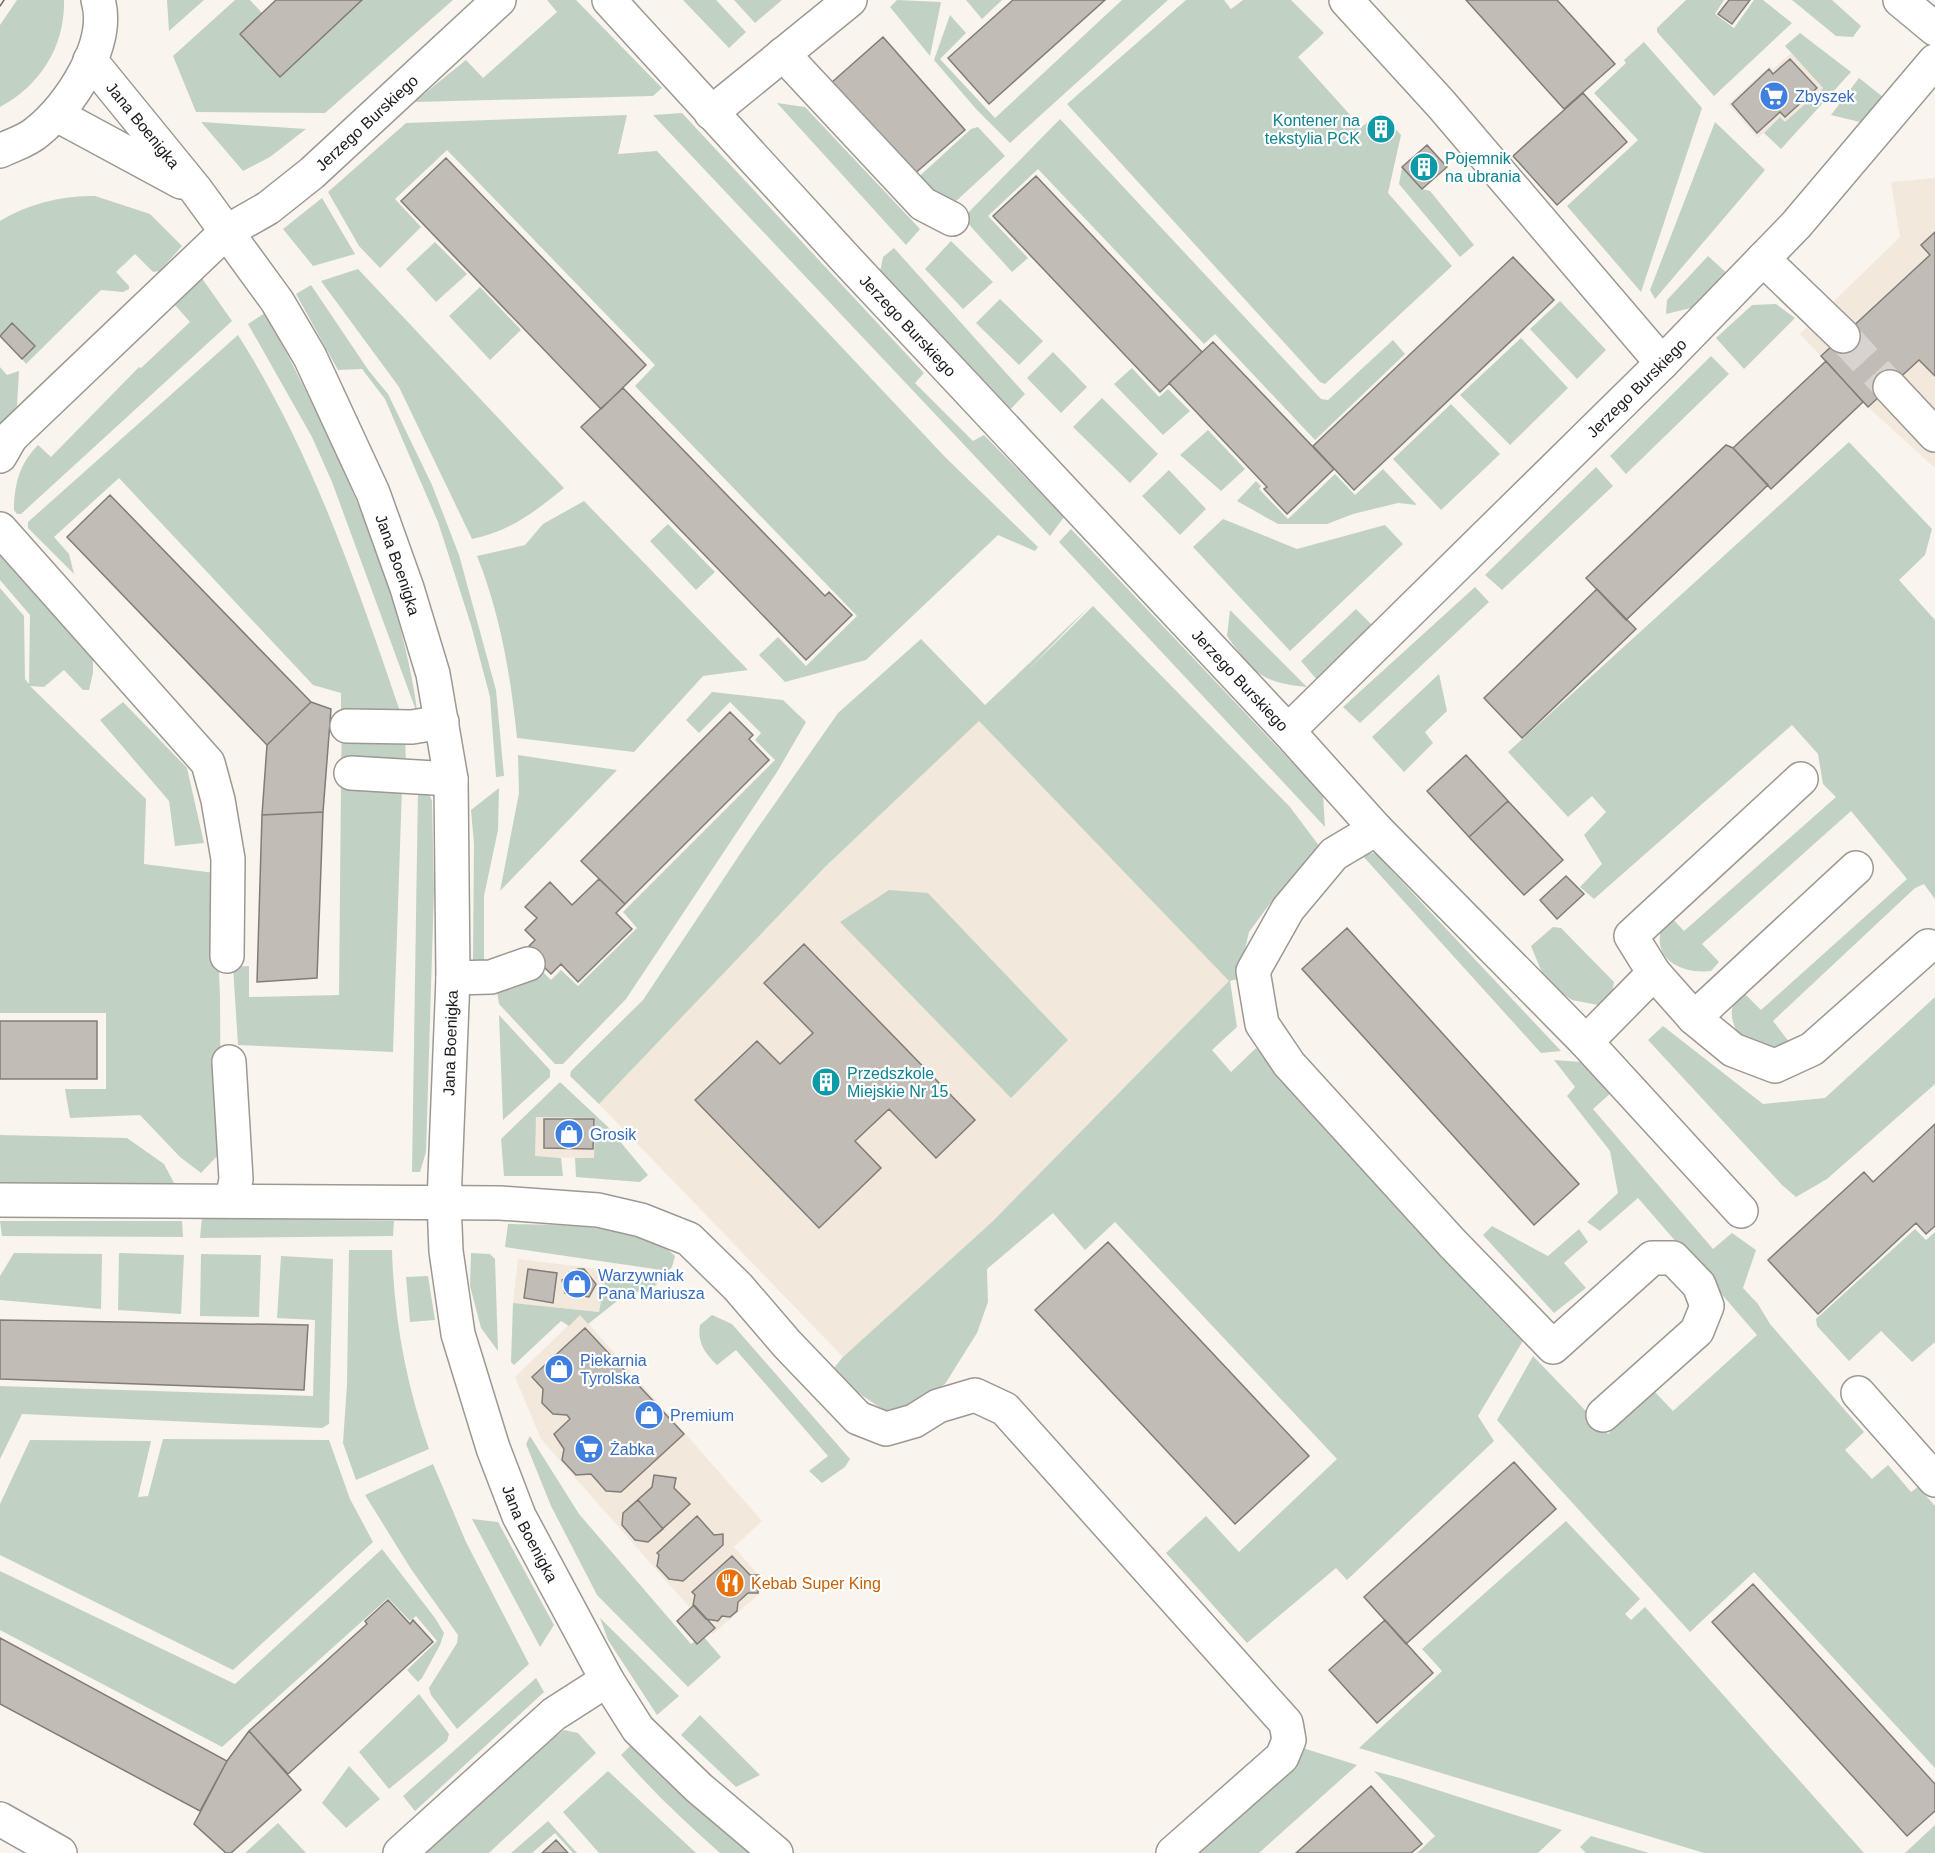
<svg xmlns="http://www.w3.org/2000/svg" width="1935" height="1853" font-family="Arial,sans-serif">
	<rect width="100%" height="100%" fill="#f9f4ee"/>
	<path fill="#f3e8dc" d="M1791,53L1823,88L1785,123L1780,118L1758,138L1728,104L1770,66L1773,69Z
		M1935,178V468L1868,407L1800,334L1900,237L1891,182Z
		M978,720L1230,981L993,1221L843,1357L599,1104L826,866Z
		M535,1117L595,1118L594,1158L535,1157Z
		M518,1259L607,1270L599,1312L513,1303Z
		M580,1314L762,1521L734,1547L768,1586L713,1634L541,1439L515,1377Z"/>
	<path fill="#c1d2c5" d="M17,0H64C65,46 41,85 0,107V25Z
		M167,0H204L169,31Z
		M235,0H250L262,13L240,34L280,77L362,0H453L325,113L196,112L173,56Z
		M547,0H576L662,88L653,96L414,102L466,60L483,78L557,12Z
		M683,0H716L746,32L729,48Z
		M734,0H782L755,23Z
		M897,0L941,2L930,56L890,7Z
		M966,0H1002L982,19Z
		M1122,0H1168L1010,143L976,109L934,60L950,15L966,33L940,59L995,118Z
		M1186,0H1224L1231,9L1243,0H1291L1324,33L1298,57L1361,127L1381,113L1401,135L1388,193L1452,266L1325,384L1320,382L1067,104Z
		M1686,0H1724L1715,14L1734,28L1754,0H1763L1792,23L1714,96L1657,32V28Z
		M1792,0H1832L1861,26L1853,37L1836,36Z
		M1800,33L1851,72L1781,149L1764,133L1780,117L1785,122L1823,88L1785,46Z
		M1644,42L1702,108L1641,292L1567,206L1638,140L1594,93L1626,63L1624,60Z
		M1859,78L1883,97L1864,123L1831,115Z
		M777,103L805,107L920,229L906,245Z
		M682,113L924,373L915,383L973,441L984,435L1064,517L1050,536L653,115Z
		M627,115L618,154L657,151L946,458L1038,547L1035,551L998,535L866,660L785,682L759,655L778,637L806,666L857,616L635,386L655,365L447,150L395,199L421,227L380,268L359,246L328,192L406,123Z
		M1060,119L1321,399L1328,400L1393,340L1405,354L1315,440L1215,334L1204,344L1038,169L988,216L1028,258L1012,272L963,218Z
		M1715,122L1765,170L1655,299L1650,290Z
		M202,123V122L306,129L270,157L243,171Z
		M978,127L1005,156L954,203L913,182L971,129Z
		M1402,167L1422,189L1430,191L1474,245L1460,257L1399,184Z
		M95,196L150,214L182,246L160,271L153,272L135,254L116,272L129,286V289L123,292L101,290L26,364L22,359L35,346L12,323L0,335V221C28,204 62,195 95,196Z
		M322,198L355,254L313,266L283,229Z
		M951,241L993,282L963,309L925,269Z
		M435,242L467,274L436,302L406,269Z
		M894,248L1025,394L1005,415L880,272L883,257Z
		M1708,256L1730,276L1699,306L1666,314L1667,300Z
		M358,269L564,488C536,511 509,532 472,539L399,387L321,281Z
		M199,274L232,321L21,514H17L14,510C14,484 20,463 38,445L51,457L139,367L141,368L190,322L174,304Z
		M311,285L369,371L388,394L432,485L459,555L496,690L504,776L496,777L490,697L471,625L438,522L385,399L362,369L338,370L296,294Z
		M480,287L521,330L490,360L449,316Z
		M1000,299L1043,341L1019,365L976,323Z
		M1560,301L1606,350L1577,379L1530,329Z
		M1776,304L1795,318L1744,369L1716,338L1752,305Z
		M265,313C331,434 400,578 418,716L332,482L312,437L248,324Z
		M238,335C313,453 358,588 403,720H341V693L313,685L119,478L54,537L69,554L74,574L28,528V522Z
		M1521,338L1568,388L1510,445L1460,395Z
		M1053,352L1087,387L1061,413L1027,378Z
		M1711,356L1729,374L1626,474L1610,456Z
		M0,367L7,375L19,371L17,406L0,426Z
		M1132,368L1159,397L1168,389L1190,411L1163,435L1114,384Z
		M1102,398L1158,454L1130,483L1073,427Z
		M1451,404L1500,454L1441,510L1393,459Z
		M1208,430L1245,469L1221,491L1180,455Z
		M1849,442L1932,529L1925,555L1899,580L1935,620V899L1924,884L1915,888L1773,1021L1790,1043L1778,1050L1739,1038C1730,1015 1728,1011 1741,990L1761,1010L1907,879L1851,811L1702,944L1719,962L1711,971C1673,975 1644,950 1669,915L1684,931L1836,797L1823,784L1818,754L1792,725L1594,899L1580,887L1602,864L1584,835L1606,812L1592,796L1568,817L1508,752Z
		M1596,467L1613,486L1502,590L1485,575Z
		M1383,469L1417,505L1398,503L1353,514L1327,524H1278L1237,501L1256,481L1261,486L1259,489L1288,519L1335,474L1355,495Z
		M1169,470L1206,509L1180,535L1142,496Z
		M584,501L748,670L703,676L634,752L517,738C511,677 500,613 477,556L525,545L543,524Z
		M1223,519L1297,549L1385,525L1403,544L1290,651L1193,547Z
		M668,524L715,572L696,590L650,541Z
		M1071,529L1323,795L1325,827L1059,542Z
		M0,548L93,652V673L89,690H83L64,670L44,687L30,686L146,799L144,864L215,873L220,997L221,1152L201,1173L180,1157L140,1115L70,1118L65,1089H106V1013H0V588L24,616L25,679L29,684L30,615L0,580Z
		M1475,587L1489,602L1360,723L1343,707Z
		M1090,606L1028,670L1093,606L1290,807L1320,847L1269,905L1249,932L1238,979L1230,981L1237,1027L1212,1050L1231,1072L1256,1048L1524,1339L1478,1416L1494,1441L1347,1580L1336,1568L1247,1643L1166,1553L1206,1516L1239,1552L1337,1459L1115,1222L1085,1250L1053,1213L987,1269L988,1302L977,1333L945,1384L907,1410L888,1413L857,1392L834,1368L843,1357L993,1221L1229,981L979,721L826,866L599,1104L570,1076L571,1071L643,1000L748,842L838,713L921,639L985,705Z
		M1356,609L1377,630L1318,681L1301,661Z
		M1230,610L1307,687C1261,683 1253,672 1227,636Z
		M1439,674L1447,711L1425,732L1433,743L1404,772L1372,737Z
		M712,692L783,700L806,722L777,772L626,999L563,1064H555L499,1004L496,985L538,967L551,980L561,970L578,986L637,928L623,912L775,760L755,740L761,733L730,702L699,733L686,720Z
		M123,702L187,768L204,843L175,846L169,801L100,720Z
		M342,731L405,734L406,767L341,765Z
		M518,755L617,770L500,891L519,793Z
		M341,783L402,788L393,1052L238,1045L233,967L249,966V997L339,995Z
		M418,788L428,790L432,801L434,890L426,1152L420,1172H412Z
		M499,788L498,830L484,896V963L473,960L474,844L471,810Z
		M1375,853L1561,1051L1541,1053L1361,854Z
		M889,890L928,893L1068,1040L1011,1098L840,922Z
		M1553,927L1561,928L1614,982L1612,993L1598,1005L1572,1000L1546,982L1531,946Z
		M1935,997V1084L1827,1179L1796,1197L1782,1185L1648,1040L1663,1026L1763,1104L1825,1098Z
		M499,1015L550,1070V1077L503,1120Z
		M1554,1060L1582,1062L1612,1092L1593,1109L1713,1249L1732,1233L1756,1250L1743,1288L1758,1304L1770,1324L1864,1432L1845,1450L1872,1479L1888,1465L1911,1492L1918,1487L1935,1506V1768L1754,1572L1690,1632L1497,1420L1533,1356L1608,1434L1654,1391L1673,1411L1757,1335L1638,1198L1600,1231L1587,1222L1618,1193L1610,1151L1567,1096L1575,1087Z
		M560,1082L608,1127L648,1175L640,1182L576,1177L575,1158H594L595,1118L536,1117L535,1156L561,1158L563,1176H504L501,1139Z
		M0,1135L127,1138L164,1164L174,1183L0,1185Z
		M202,1218L394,1221L393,1236L200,1238Z
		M0,1221H182L183,1237L2,1236Z
		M508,1224C552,1225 644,1223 675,1256L672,1267L668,1271L505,1247Z
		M1492,1226L1548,1256L1579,1229L1588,1242L1564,1263L1586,1288L1554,1313L1483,1235Z
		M1915,1229L1926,1240L1935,1232V1342L1912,1362L1881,1331L1849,1361L1817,1326L1816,1319Z
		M349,1250H392C394,1319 406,1384 429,1449L356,1480L343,1443L347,1384Z
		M14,1253L102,1254L101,1309L0,1300V1276Z
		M119,1253L184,1255L181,1314L118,1310Z
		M471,1253L490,1254L495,1259L498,1351L481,1328L470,1286Z
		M201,1254L261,1255L259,1317L200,1316Z
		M281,1256L333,1259L329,1424L322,1428L22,1414L0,1459V1386L313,1396L315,1320L277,1318Z
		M607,1270L661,1280L647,1293L630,1291L588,1324L580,1315L569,1326L561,1321L514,1365L511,1362L513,1303L599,1312Z
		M428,1276L435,1320L410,1322L406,1277Z
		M712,1315L732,1324L850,1459L845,1467L822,1483L809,1471L828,1456L736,1350L717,1365C705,1353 697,1343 700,1325Z
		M530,1436L579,1514L691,1644L703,1636L721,1657L688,1687L597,1595L551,1506L526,1444Z
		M163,1439L329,1440L350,1499L373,1542L233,1670L0,1555V1504L30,1440L151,1441L138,1497L148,1496Z
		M433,1464L466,1542L529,1664L457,1729L431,1695L429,1688L457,1643L458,1635L411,1569L365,1495Z
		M472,1519L498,1522L554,1625L540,1647Z
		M1566,1521L1640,1599L1625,1614L1631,1620L1645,1607L1864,1853H1704L1359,1748L1442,1671L1422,1649Z
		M382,1549L435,1618L444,1633L440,1645L422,1678L418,1682L407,1670L437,1641L416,1616L410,1621L388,1598L222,1747L0,1630V1571L235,1684Z
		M600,1618L679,1696L657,1715L608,1640Z
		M536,1678L544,1692L415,1811L403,1796Z
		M419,1694L449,1734L447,1741L389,1789L359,1752Z
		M700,1715L760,1775L736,1787L681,1735Z
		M564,1730L578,1733L596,1753L489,1853H422L519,1763Z
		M631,1745L749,1853H720C685,1822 651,1790 621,1755Z
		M1293,1745L1357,1765L1259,1853H1180Z
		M349,1766L380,1799L346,1828L322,1803Z
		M608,1771L696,1853H599L563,1812Z
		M1374,1771L1400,1778L1562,1830L1538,1853H1417L1435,1836Z
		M548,1821L577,1853H573L555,1833L532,1853H511Z
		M278,1823L306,1853H245Z
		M1935,1825V1853H1905Z
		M1591,1836L1649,1853H1586L1580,1847Z"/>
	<path fill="#c1bcb6" stroke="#817c77" stroke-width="1.5" d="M276,0H362L280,77L240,34Z
		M1013,0H1105L989,104L948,58Z
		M1466,0H1557L1615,64L1564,109Z
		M1729,0H1750L1732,24L1718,14Z
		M883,37L965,130L913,175L831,83Z
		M1790,59L1817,88L1785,117L1780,112L1757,133L1732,104L1769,69L1773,74Z
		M1583,93L1627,142L1557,205L1513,156Z
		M1427,145L1447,167L1422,189L1402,167Z
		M446,158L646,365L601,409L401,201Z
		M1036,176L1202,352L1160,392L993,216Z
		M1935,232V376L1919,360L1868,407L1821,356L1930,255L1921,245Z
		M1513,257L1554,300L1354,490L1313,446Z
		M12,323L35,346L22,359L0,336Z
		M1213,342L1334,469L1287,514L1264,489L1267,487L1169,383Z
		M1826,361L1863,402L1771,489L1733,448Z
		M623,388L825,596L829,592L852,615L806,660L581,427Z
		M1726,445L1733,448L1768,485L1626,620L1586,578Z
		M110,495L311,702L267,745L67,537Z
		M1597,589L1636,629L1522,738L1484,698Z
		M311,702L331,709L323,812L262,815L267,745Z
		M730,712L753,735L749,739L769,760L625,904L581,861Z
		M1466,755L1508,801L1469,837L1427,791Z
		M1508,801L1563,860L1524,895L1469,837Z
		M323,812L317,978L257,982L262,815Z
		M1566,876L1584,894L1557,919L1540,900Z
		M599,879L625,904L616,913L632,929L578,982L561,964L551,974L526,949L535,940L525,930L537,918L525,907L550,882L572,905Z
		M1347,928L1579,1184L1534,1225L1302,969Z
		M804,944L975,1120L936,1158L889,1109L855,1141L881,1168L819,1228L695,1100L757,1041L780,1064L813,1033L764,983Z
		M0,1021H97V1079H0Z
		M544,1119H594L593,1149L544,1148Z
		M1935,1124V1226L1926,1234L1916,1223L1818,1314L1768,1260L1864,1172L1873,1182Z
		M1108,1242L1309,1456L1235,1524L1035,1310Z
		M528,1269L557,1273L553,1303L524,1298Z
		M578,1269H584L596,1284L589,1297L565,1293L562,1280Z
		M0,1320L308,1325L304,1390L0,1379Z
		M585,1328L684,1434L621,1492L606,1491L591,1474L576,1475L562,1460L564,1449L554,1434L570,1419L567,1415L553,1414L542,1403L543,1389L532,1377Z
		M1514,1462L1556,1509L1406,1644L1364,1597Z
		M654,1475L676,1478L674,1488L690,1504L648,1542L635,1540L622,1525L623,1513L652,1487Z
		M638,1500L663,1529L648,1542L635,1540L622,1525L623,1513Z
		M697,1516L714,1535L723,1534V1545L683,1581L669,1579L657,1566L659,1555L657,1553Z
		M732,1556L750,1575H759L758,1593H748L738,1602L737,1611L730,1617L722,1616L718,1621L706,1619L693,1605L695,1595L692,1592Z
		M1753,1584L1935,1784V1811L1907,1836L1712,1622Z
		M388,1600L410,1624L413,1620L433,1642L288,1774L249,1731L367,1624L365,1621Z
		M694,1605L715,1628L697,1644L677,1621Z
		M1385,1620L1433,1673L1377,1723L1329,1670Z
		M0,1638L227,1761L200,1811L0,1704Z
		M249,1731L301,1790L231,1853H226L194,1824L227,1761Z
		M1371,1786L1422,1844L1411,1853H1296Z
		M556,1840L568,1853H542Z"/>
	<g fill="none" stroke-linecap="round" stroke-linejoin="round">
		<path stroke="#d8d3ce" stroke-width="33" stroke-dasharray="33 16" stroke-linecap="butt" d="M1843,336L1890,387"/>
		<g stroke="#9d9892" stroke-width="36">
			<g id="minor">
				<path id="s1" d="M609,0L844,257L1288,731L1376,829L1586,1042L1741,1211"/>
				<path d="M1346,0L1441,104L1662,363"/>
				<path d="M1900,0L1935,29"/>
				<path d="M783,54L923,204L952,219"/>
				<path id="s2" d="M90,60L196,190L277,301L310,357L373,493L407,588L433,674L451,779L453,978L444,1202L446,1251L458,1334L493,1448L519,1516L607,1680L638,1729L699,1788L776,1853"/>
				<path d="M711,113L850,0"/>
				<path d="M57,115L181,182"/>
				<path d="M1763,259L1843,336"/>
				<path d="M1890,387L1935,435"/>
				<path id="s3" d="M0,456L11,437L226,232L268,208L312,173L499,0"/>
				<path d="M0,529L208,763L218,800L228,859L227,956"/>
				<path d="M347,726L412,727L442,722"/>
				<path id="s4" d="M1288,731L1662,363L1763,259L1796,225L1935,61"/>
				<path d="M351,773L451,779"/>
				<path d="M1376,829L1334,854L1288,909L1253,971L1262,1024L1289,1064L1453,1244L1553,1347L1652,1258H1673L1699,1285L1707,1306L1697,1331L1603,1415"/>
				<path d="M1654,973L1631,936L1801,779"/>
				<path d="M453,978L491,977L528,964"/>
				<path d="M1694,1018L1856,868"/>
				<path d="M1586,1042L1654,973L1694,1018L1733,1050L1775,1066L1812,1049L1928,946"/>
				<path d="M229,1062L236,1179L232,1201"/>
				<path d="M0,1200L500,1203L598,1210L641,1220L689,1239L738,1287L787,1344L858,1418L886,1429L914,1421L938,1406L975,1395L1005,1409L1286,1723L1289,1740L1282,1757L1173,1853"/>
				<path d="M1858,1393L1935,1480"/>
				<path d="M0,1819L60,1853"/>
				<path d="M400,1853L554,1714L607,1680"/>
			</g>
		</g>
		<g stroke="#9d9892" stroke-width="36">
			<path id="major" d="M0,151C12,145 27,141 37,132C70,106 111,44 98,0"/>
		</g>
		<use href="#minor" stroke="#fff" stroke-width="33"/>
		<use href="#major" stroke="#fff" stroke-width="33"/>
		<path stroke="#6e6b68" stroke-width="1.5" d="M0,6L4,0"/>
	</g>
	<defs>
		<g id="supermarket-disc" transform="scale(1.5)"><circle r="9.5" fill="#3f7fe0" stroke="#fff"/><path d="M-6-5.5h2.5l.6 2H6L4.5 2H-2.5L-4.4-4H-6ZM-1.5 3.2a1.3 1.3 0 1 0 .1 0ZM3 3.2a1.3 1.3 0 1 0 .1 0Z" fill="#fff"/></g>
		<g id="building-disc" transform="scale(1.5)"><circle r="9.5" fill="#0f9aa8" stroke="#fff"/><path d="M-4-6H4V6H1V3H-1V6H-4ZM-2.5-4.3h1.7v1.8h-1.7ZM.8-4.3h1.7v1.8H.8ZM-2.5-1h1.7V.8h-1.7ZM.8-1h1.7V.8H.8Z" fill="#fff"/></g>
		<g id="shop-disc" transform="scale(1.5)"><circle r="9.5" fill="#3f7fe0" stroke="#fff"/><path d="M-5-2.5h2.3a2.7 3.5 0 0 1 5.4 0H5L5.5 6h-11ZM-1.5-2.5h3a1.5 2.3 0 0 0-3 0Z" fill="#fff"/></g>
		<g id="restaurant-disc" transform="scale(1.5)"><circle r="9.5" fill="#e8710a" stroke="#fff"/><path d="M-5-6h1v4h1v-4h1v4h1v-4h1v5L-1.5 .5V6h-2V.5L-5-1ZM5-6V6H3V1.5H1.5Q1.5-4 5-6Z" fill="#fff"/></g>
	</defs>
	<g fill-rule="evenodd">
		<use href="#supermarket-disc" x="1774" y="96"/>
		<use href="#building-disc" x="1381" y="129"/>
		<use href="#building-disc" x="1424" y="167"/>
		<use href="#building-disc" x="826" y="1082"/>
		<use href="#shop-disc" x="569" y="1134"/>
		<use href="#shop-disc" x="577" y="1284"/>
		<use href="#shop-disc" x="559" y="1369"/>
		<use href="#shop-disc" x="649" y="1415"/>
		<use href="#supermarket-disc" x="589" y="1449"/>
		<use href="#restaurant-disc" x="730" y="1583"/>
	</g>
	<g text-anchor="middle" stroke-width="4.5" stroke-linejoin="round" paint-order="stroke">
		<g font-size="16" fill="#366cbe" stroke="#fff" text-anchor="start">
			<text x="1795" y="102">Zbyszek</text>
			<text x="590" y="1140">Grosik</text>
			<text x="598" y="1281">Warzywniak<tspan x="598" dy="18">Pana Mariusza</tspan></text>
			<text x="580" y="1366">Piekarnia<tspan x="580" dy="18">Tyrolska</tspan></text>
			<text x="670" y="1421">Premium</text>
			<text x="610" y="1455">Żabka</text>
		</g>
		<g font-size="16" fill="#0d838f" stroke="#fff" text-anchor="start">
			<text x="1360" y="126" text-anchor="end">Kontener na<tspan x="1360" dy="18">tekstylia PCK</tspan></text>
			<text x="1445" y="164">Pojemnik<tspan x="1445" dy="18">na ubrania</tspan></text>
			<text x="847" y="1079">Przedszkole<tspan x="847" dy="18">Miejskie Nr 15</tspan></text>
		</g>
		<g font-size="16" fill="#1d1b19" stroke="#fff">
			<text dy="6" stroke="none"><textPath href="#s3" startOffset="498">Jerzego Burskiego</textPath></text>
			<text dy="6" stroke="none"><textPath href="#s2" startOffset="84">Jana Boenigka</textPath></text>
			<text dy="6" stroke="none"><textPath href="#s1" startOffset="442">Jerzego Burskiego</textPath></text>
			<text dy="6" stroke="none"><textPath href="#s4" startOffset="489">Jerzego Burskiego</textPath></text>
			<text dy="6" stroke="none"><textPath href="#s2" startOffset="596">Jana Boenigka</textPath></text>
			<text dy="6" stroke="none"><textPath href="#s1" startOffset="928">Jerzego Burskiego</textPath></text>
			<text transform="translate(450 1043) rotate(-88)" y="6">Jana Boenigka</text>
			<text dy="6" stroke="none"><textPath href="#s2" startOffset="1586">Jana Boenigka</textPath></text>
		</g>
		<g font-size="16" fill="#c56008" stroke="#fff" text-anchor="start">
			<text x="751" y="1589">Kebab Super King</text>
		</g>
	</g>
</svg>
